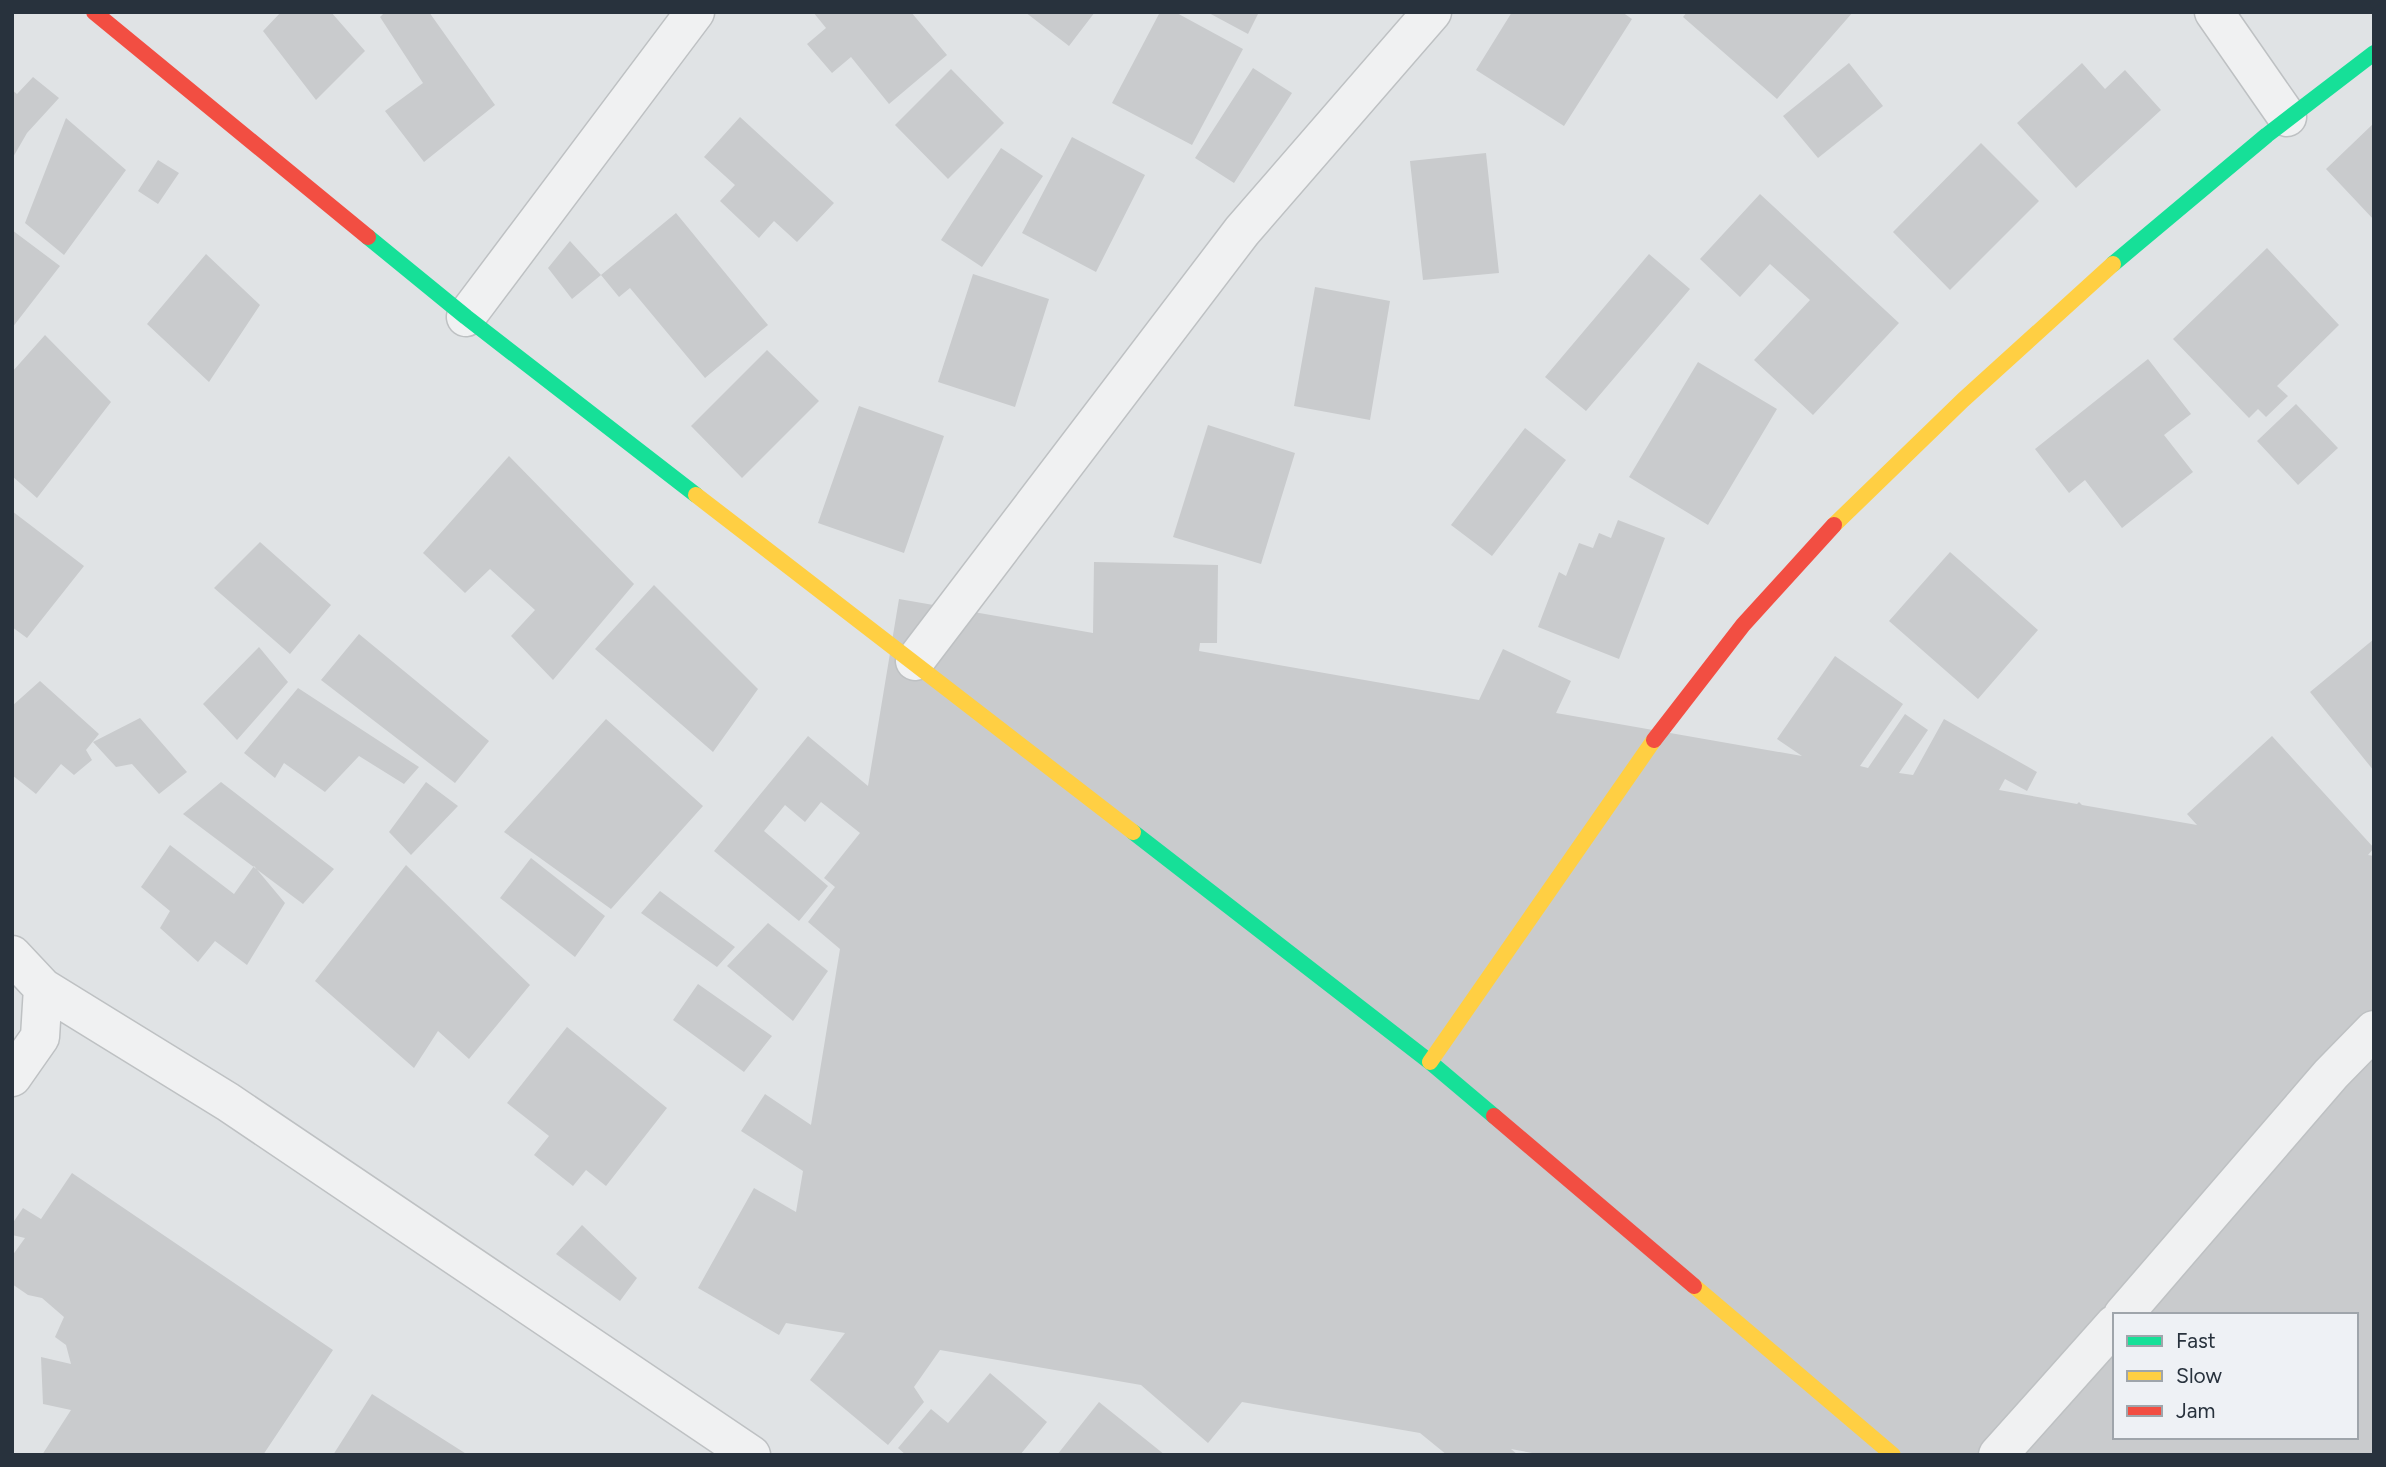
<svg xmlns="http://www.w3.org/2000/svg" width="2386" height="1467" font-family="Figtree,sans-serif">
	<rect width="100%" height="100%" fill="#e0e3e5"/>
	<path fill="#c9cbcd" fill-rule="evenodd" d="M281,12H331L365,51L316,100L263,31Z
		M385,12H429L495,105L424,162L385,111L423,83L380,17Z
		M813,12H911L947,55L889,104L851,57L832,73L807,44L826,28Z
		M1025,12H1095L1069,46Z
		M1160,12H1175L1243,49L1192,145L1112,103Z
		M1207,12H1259L1248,34Z
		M1512,12H1622L1632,19L1564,126L1476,70Z
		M1687,12H1853L1777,99L1683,17Z
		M1849,63L1883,106L1818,158L1783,116Z
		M2082,63L2105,89L2125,70L2161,110L2076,188L2017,123Z
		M1253,68L1292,93L1234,183L1195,158Z
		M951,69L1004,123L948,179L895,125Z
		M33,77L59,98L27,133L12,159V90L17,94Z
		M740,117L834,203L797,242L774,221L759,238L720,201L735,185L704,157Z
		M66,118L126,170L64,255L25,223Z
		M2374,123V220L2326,169Z
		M1072,137L1145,175L1096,272L1022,233Z
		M1981,143L2039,201L1950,290L1893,232Z
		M1001,148L1043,176L982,267L941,240Z
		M1486,153L1499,273L1423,280L1410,161Z
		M158,160L179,173L158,204L138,191Z
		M1760,194L1899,323L1813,415L1754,360L1810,300L1770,264L1740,297L1700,259Z
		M676,213L768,325L705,378L630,288L619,297L601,275Z
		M12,230L60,266L12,328Z
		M570,241L601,275L572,299L548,268Z
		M2267,248L2339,325L2277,386L2288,396L2266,417L2258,409L2249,418L2173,339Z
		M206,254L260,305L209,382L147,324Z
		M1649,254L1690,289L1586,411L1545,377Z
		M973,274L1049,299L1015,407L938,382Z
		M1315,287L1390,301L1370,420L1294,406Z
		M45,335L111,402L37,498L12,476V372Z
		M767,350L819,401L742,478L691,426Z
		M2148,359L2191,414L2164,435L2193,472L2122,528L2085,480L2069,493L2035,449Z
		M1698,362L1777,409L1708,525L1629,477Z
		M2296,404L2338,448L2298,485L2257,441Z
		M859,406L944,436L904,553L818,523Z
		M1208,425L1295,453L1261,564L1173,537Z
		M1525,428L1566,460L1492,556L1451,525Z
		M509,456L634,584L553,680L511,636L535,610L490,569L465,593L423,553Z
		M12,511L84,566L27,638L12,627Z
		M1618,520L1665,538L1619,659L1538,627L1559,572L1566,576L1579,543L1593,548L1599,533L1611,538Z
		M260,542L331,605L290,654L214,588Z
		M1950,552L2038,630L1978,699L1889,621Z
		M1094,562L1218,565L1217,643H1200L1199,651L1479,700L1503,649L1571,681L1556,713L1802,756L1777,739L1835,656L1903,704L1860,766L1868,768L1905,714L1928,730L1899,773L1913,775L1944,719L2037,772L2027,791L2005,779L1999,790L2077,804L2079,802L2082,805L2197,825L2187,814L2272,736L2374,848L2368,855L2374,856V1455H1543L1511,1449L1518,1455H1447L1420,1433L1242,1402L1208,1443L1141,1385L940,1350L914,1387L924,1402L888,1445L810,1380L845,1333L786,1323L779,1335L698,1288L754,1188L796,1212L803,1171L741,1131L765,1094L811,1125L840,949L808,922L835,887L824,878L860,833L821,802L805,822L785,805L764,831L828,886L799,921L714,851L808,736L868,786L899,599L1093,633ZM2115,1315H2356V1437H2115Z
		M654,585L758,689L713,752L595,649Z
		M359,634L489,741L455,783L321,680Z
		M2374,639V771L2310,692Z
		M259,647L288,682L237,740L203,704Z
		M40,681L99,734L86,750L92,760L74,775L61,764L36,794L12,775V706Z
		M298,688L419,767L404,784L359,756L325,792L284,763L275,778L244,753Z
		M140,718L187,772L159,794L132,764L116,767L93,742Z
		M606,719L703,806L611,909L504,832Z
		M221,782L334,869L303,904L183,814Z
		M426,782L458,806L411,855L389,832Z
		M170,845L234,894L254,866L285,903L247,965L215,941L198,962L160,928L170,911L141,887Z
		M531,858L605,916L575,957L500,898Z
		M406,865L530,985L469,1059L438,1031L414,1068L315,981Z
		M660,891L735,947L717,967L641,913Z
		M768,923L828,971L793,1021L727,966Z
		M698,984L772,1036L744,1072L673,1020Z
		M567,1027L667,1108L606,1186L586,1170L573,1186L534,1155L549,1136L507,1103Z
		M72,1173L333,1350L263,1455H42L71,1410L43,1404L41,1357L71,1364L66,1345L55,1337L64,1317L42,1298L28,1295L12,1284V1256L25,1238L12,1235V1224L23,1208L41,1219Z
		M582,1225L637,1278L620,1301L556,1254Z
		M990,1373L1047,1422L1020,1455H906L898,1448L931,1409L948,1423Z
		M372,1394L468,1455H333Z
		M1099,1402L1165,1455H1057Z"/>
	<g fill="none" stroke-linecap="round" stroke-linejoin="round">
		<g stroke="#bec1c3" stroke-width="41">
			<path id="street" d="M2214,12L2287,117
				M466,317L695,12
				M915,661L1242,231L1432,12
				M12,955L43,988L228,1102L751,1455
				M12,1077L40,1037L43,988
				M2123,1315L2331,1074L2374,1030
				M1998,1455L2115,1324"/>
		</g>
		<use href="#street" stroke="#f0f1f2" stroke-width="38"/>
		<path stroke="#16e098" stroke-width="16" d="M368,237L466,317L696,495
			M2113,264L2267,135L2374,53
			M1133,832L1430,1062L1494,1116"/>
		<path stroke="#ffcf43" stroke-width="16" d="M696,495L1133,832
			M1834,525L1963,400L2113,264
			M1430,1062L1654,740
			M1694,1286L1893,1455"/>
		<path stroke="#f24e42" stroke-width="16" d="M94,12L368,237
			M1654,740L1743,625L1834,525
			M1494,1116L1694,1286"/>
	</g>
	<rect width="2386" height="1467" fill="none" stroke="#28323d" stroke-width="28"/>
	<rect x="2113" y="1313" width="245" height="126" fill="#eef1f5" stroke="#9fa5ab" stroke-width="2"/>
	<rect x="2127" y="1336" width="35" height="10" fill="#16e098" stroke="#9fa5ab" stroke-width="2"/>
	<text x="2176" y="1348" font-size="21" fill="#28323d">Fast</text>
	<rect x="2127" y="1371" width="35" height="10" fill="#ffcf43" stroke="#9fa5ab" stroke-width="2"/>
	<text x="2176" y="1383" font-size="21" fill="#28323d">Slow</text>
	<rect x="2127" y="1406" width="35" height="10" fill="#f24e42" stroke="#9fa5ab" stroke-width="2"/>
	<text x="2176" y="1418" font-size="21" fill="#28323d">Jam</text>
</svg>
